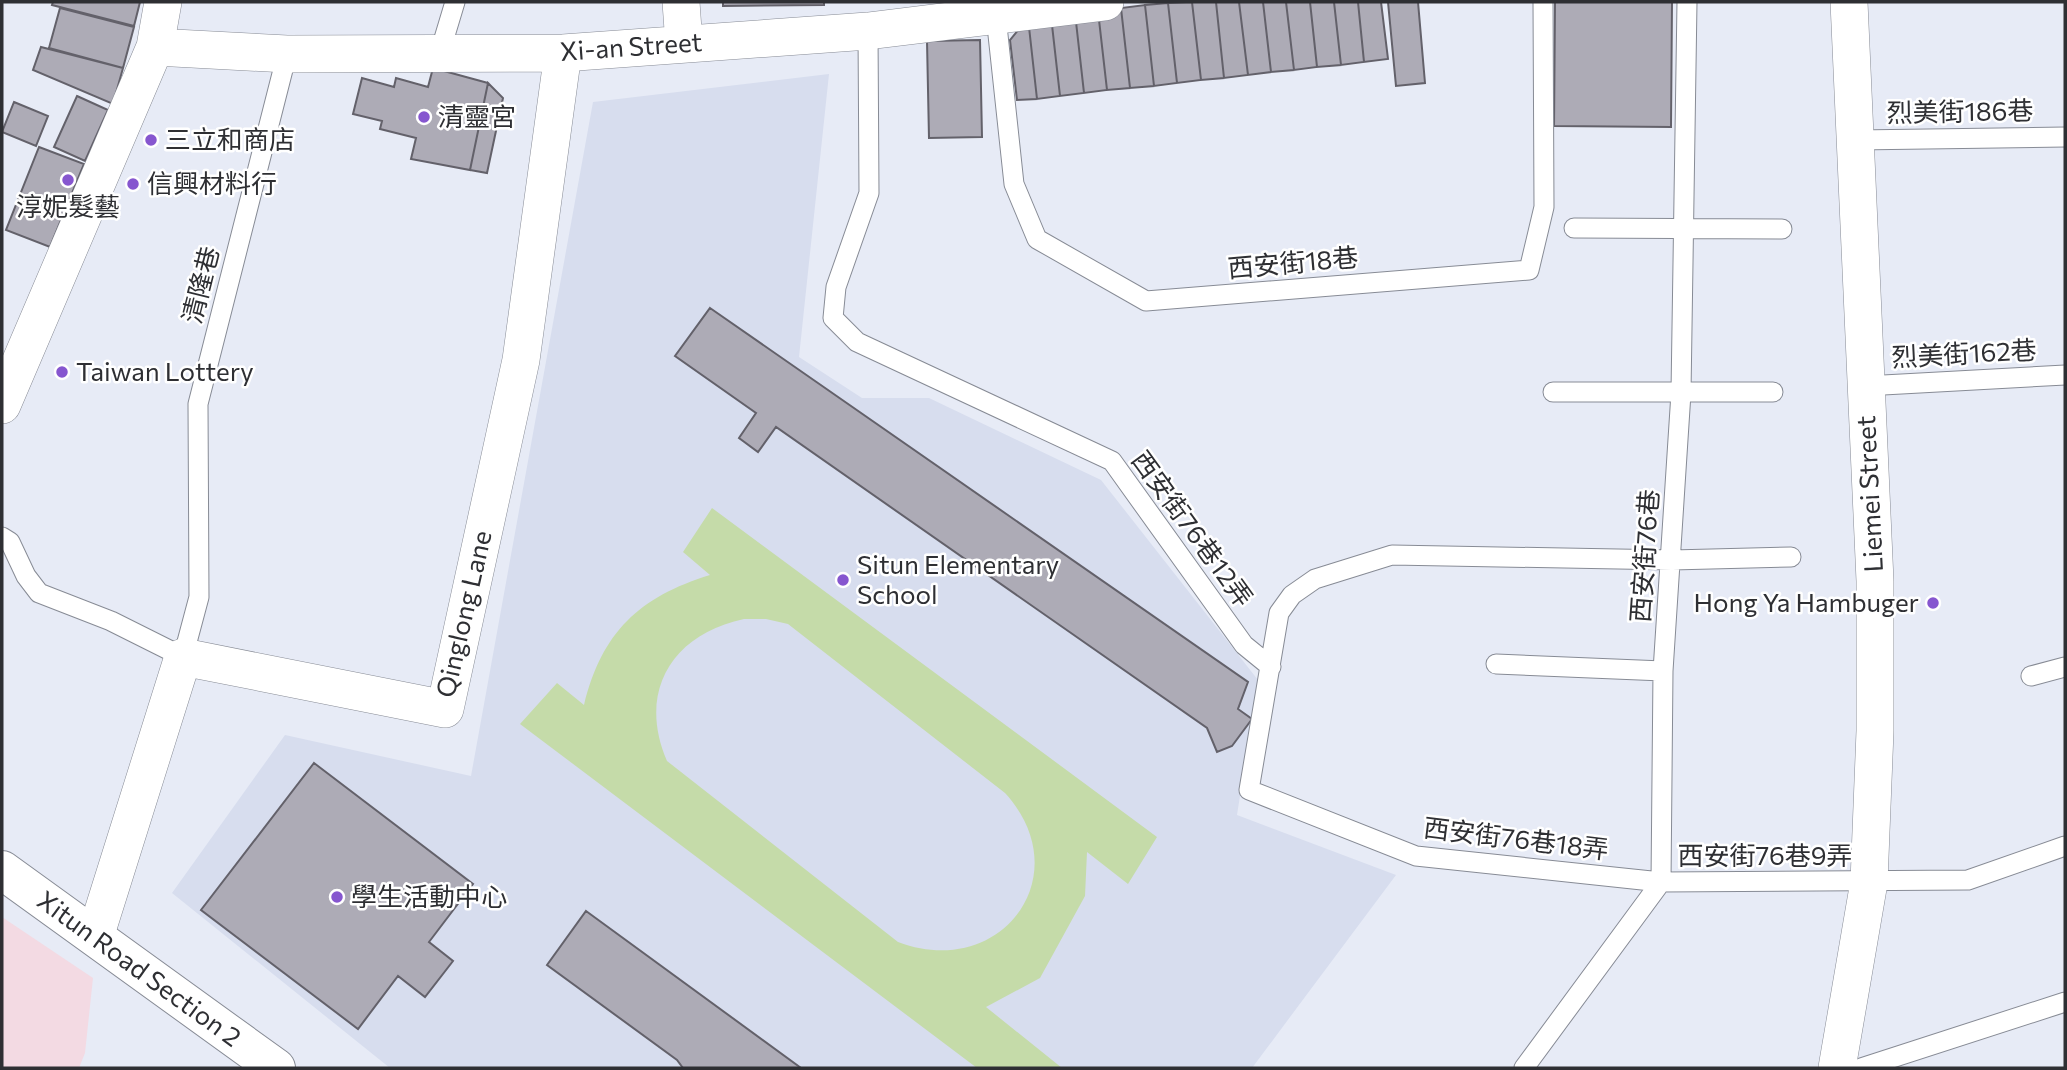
<svg xmlns="http://www.w3.org/2000/svg" width="2067" height="1070" font-family="Commissioner,'Noto Sans TC',sans-serif">
	<rect width="100%" height="100%" fill="#e7ebf6"/>
	<path fill="#f3dae3" d="M2,917L93,978L85,1053L79,1068H2Z"/>
	<path fill="#d7ddee" d="M829,74L799,357L862,398H929L1101,480L1258,680L1237,815L1396,875L1252,1068H390L172,893L285,735L471,776L593,102Z"/>
	<path fill="#c5dba9" fill-rule="evenodd" d="M712,508L1157,837L1128,884L1087,852L1085,896L1040,978L986,1007L1062,1068H977L520,724L557,683L584,705C602,632 639,597 710,575L683,552ZM744,619H766L788,624L1005,793C1080,875 1001,981 898,942L667,761C637,692 672,634 744,619Z"/>
	<path fill="#adabb6" stroke="#63616a" stroke-width="2" d="M53,2H140L134,26L52,5Z
		M723,2H824V5L723,6Z
		M1192,2H1216L1224,78L1201,80Z
		M1192,2L1201,80L1177,83L1168,3Z
		M1216,2H1239L1248,75L1224,78Z
		M1239,2H1263L1271,72L1248,75Z
		M1263,2H1286L1294,70L1271,72Z
		M1286,2H1310L1317,67L1294,70Z
		M1310,2H1334L1341,65L1317,67Z
		M1334,2H1358L1364,62L1341,65Z
		M1358,2H1381L1388,59L1364,62Z
		M1388,2H1418L1425,83L1396,86Z
		M1555,2H1672L1671,127L1554,126Z
		M1168,3L1177,83L1154,86L1145,5Z
		M1145,5L1154,86L1130,88L1121,8Z
		M60,8L134,27L123,68L49,48Z
		M1121,8L1130,88L1107,90L1098,11Z
		M1098,11L1107,90L1084,93L1075,13Z
		M1075,13L1084,93L1060,96L1051,16Z
		M1051,16L1060,96L1037,99L1028,18Z
		M1028,18L1037,99L1017,100L1010,40Z
		M980,40L982,137L929,138L927,41Z
		M41,47L123,68L113,104L33,70Z
		M433,68L488,83L470,170L411,159L416,138L380,129L382,121L353,114L362,78L394,87L396,78L428,87Z
		M488,83L503,98L487,173L470,170Z
		M77,96L108,110L85,161L54,147Z
		M14,102L48,116L36,146L2,132Z
		M39,147L84,164L50,247L6,230Z
		M710,308L1248,682L1238,709L1252,719L1232,746L1217,752L1207,728L776,427L758,452L739,438L756,413L675,356Z
		M314,763L473,884L429,942L453,961L425,997L398,976L358,1029L201,910Z
		M586,911L801,1068H683L677,1060L547,965Z"/>
	<g fill="none" stroke-linecap="round" stroke-linejoin="round">
		<g stroke="#878b95" stroke-width="21">
			<path id="service" d="M995,7L1014,184L1037,239L1146,301L1529,270L1544,207L1543,2
				M868,31L869,193L836,287L833,318L857,342L1112,461L1244,645L1271,667
				M440,52L455,2
				M1856,140L2065,137
				M1574,228L1782,229
				M1865,386L2065,375
				M1553,392H1773
				M2,537L10,542L26,576L39,593L111,621L183,657L199,597L198,404L287,54
				M1791,557L1672,560L1392,555L1315,579L1292,595L1279,613L1249,790L1416,856L1661,882L1968,880L2065,846
				M1496,664L1663,671
				M2031,676L2065,667
				M1524,1068L1661,882L1663,671L1681,393L1687,2
				M1861,1068L2065,1002"/>
		</g>
		<g stroke="#878b95" stroke-width="38">
			<path id="minor" d="M681,2L684,44
				M155,47L287,54L563,53L868,31L1105,2
				M2,405L155,47L163,2
				M95,937L183,657L445,709L521,360L563,53
				M1837,1068L1869,882L1875,731V581L1849,2"/>
		</g>
		<g stroke="#878b95" stroke-width="40">
			<path id="tertiary" d="M2,870L276,1068"/>
		</g>
		<use href="#service" stroke="#fff" stroke-width="19"/>
		<use href="#minor" stroke="#fff" stroke-width="37"/>
		<use href="#tertiary" stroke="#fff" stroke-width="38"/>
	</g>
	<g fill="#8656cf" stroke="#fff" stroke-width="2.5">
		<circle cx="424" cy="117" r="7"/>
		<circle cx="151" cy="140" r="7"/>
		<circle cx="68" cy="180" r="7"/>
		<circle cx="133" cy="184" r="7"/>
		<circle cx="62" cy="372" r="7"/>
		<circle cx="843" cy="580" r="7"/>
		<circle cx="1933" cy="603" r="7"/>
		<circle cx="337" cy="897" r="7"/>
	</g>
	<g text-anchor="middle" stroke-width="5" stroke-linejoin="round" paint-order="stroke">
		<g font-size="26" fill="#2e2f33" stroke="#fff">
			<text transform="translate(631 47) rotate(-4)" y="9">Xi-an Street</text>
			<text transform="translate(1960 112) rotate(-1)" y="9">烈美街186巷</text>
			<text transform="translate(1293 263) rotate(-5)" y="9">西安街18巷</text>
			<text transform="translate(201 285) rotate(-76)" y="9">清隆巷</text>
			<text transform="translate(1964 354) rotate(-3)" y="9">烈美街162巷</text>
			<text transform="translate(1870 494) rotate(-93)" y="9">Liemei Street</text>
			<text transform="translate(1192 529) rotate(54)" y="9">西安街76巷12弄</text>
			<text transform="translate(1645 556) rotate(-86)" y="9">西安街76巷</text>
			<text transform="translate(464 614) rotate(-77)" y="9">Qinglong Lane</text>
			<text transform="translate(1516 839) rotate(7)" y="9">西安街76巷18弄</text>
			<text x="1765" y="865">西安街76巷9弄</text>
			<text transform="translate(139 969) rotate(36)" y="9">Xitun Road Section 2</text>
		</g>
		<g font-size="26" fill="#2e2f33" stroke="#fff" text-anchor="start">
			<text x="438" y="126">清靈宮</text>
			<text x="165" y="149">三立和商店</text>
			<text x="147" y="193">信興材料行</text>
			<text x="68" y="216" text-anchor="middle">淳妮髮藝</text>
			<text x="76" y="381">Taiwan Lottery</text>
			<text x="857" y="574">Situn Elementary<tspan x="857" dy="30">School</tspan></text>
			<text x="1919" y="612" text-anchor="end">Hong Ya Hambuger</text>
			<text x="351" y="906">學生活動中心</text>
		</g>
	</g>
	<rect width="2067" height="1070" fill="none" stroke="#2e2f33" stroke-width="7"/>
</svg>
